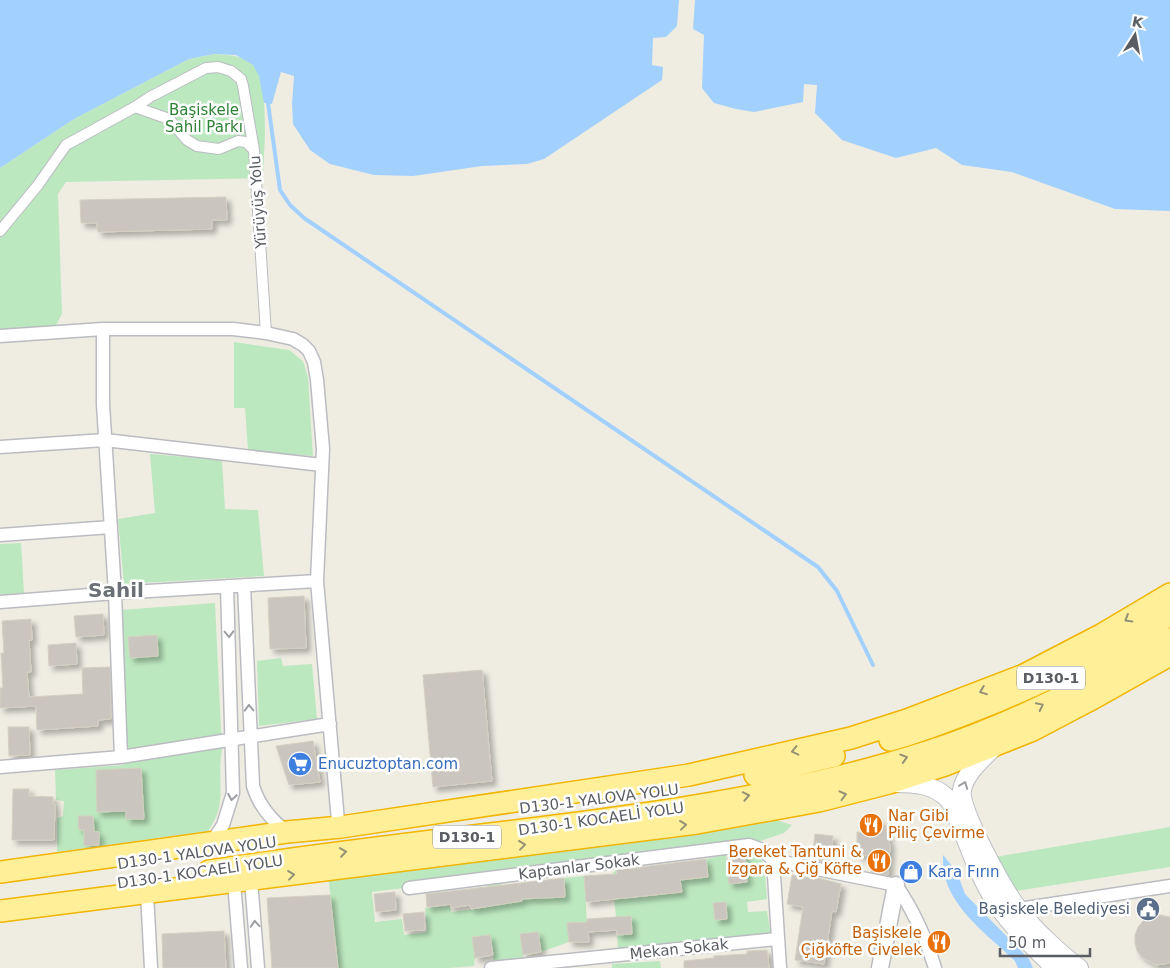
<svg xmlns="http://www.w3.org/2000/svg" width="1170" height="968" font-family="'DejaVu Sans',sans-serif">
	<defs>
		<filter id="shadow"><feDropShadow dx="4.5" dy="4.5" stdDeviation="2.5" flood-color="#0004"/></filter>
	</defs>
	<rect width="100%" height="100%" fill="#efede2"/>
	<path fill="#bce8bf" d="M214,54C227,55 245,55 254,66C270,87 264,152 263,178L66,182L58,194L62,314L55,327L0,329V168L74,119L189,59Z
		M234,342L289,350L303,361L308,377L313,456L248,450L245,408H234Z
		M150,454L222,460L225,509L258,510L264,576L124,584L118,519L155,513Z
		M21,543L24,593L0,595V544Z
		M215,603L222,750C216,780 229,803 208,831L57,852V818L63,816L64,801L56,800L55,770L124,765L120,610Z
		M281,658L283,666L312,664L317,719L259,726L257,661Z
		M756,819L779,821L792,825L784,833L749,845L372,892L375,922L402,919L404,935L427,932L425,908L450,906L451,912L489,907L487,885L501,883L504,903L522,901L523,899L565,897L564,878L584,876L587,922L567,923L569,942L541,952L538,932L520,934L524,962L494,964L490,935L472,937L475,958L474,966L449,968H338L328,873Z
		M1170,827V867L1009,892L989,858Z
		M745,852L761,858L764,864L767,899L747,902L748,912L767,911L771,936L618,952L617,935L632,934L631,917H616L612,874L617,869L619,899L637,898L635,868L640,867L642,897L660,895L658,865L661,863L664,893L682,892L680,880L708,877L706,859L726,854L729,883L747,882Z
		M660,961L661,968H612V964Z"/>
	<path fill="#a2d0ff" d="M0,0H679L677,26L666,37L653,38L652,65L663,67L662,80L544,159L527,164L482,166L413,176L374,175L330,164L310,150L293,124L292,104L294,76L281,72L272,104L264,103L259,76L253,65L236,55L214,54L189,59L74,119L0,168Z
		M695,0H1170V211L1115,209L1012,172L962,165L936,148L896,158L842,140L815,113L817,85L804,84L803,102L754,112L736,109L714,103L702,88L704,35L693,29Z
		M943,855L957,872L965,894L1029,959L1033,968H1018L1015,961C989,936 953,911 944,874C943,868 943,861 943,855Z"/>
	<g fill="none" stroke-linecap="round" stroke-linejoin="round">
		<path stroke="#a2d0ff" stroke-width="4" d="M268,103L280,190L290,205L304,218L818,567L837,591L873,665"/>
	</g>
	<path fill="#cac6bf" stroke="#d4cfc0" filter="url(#shadow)" d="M226,197L227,220H212V229L98,232L97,223H81L80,200Z
		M304,596L306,648L270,649L268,598Z
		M103,614L104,635L76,637L74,616Z
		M31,619L32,640H29L31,672H27L29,697L83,694L82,668L110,667L111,719L98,720V726L37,730L36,706L0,708V688H3L1,653H4L2,621Z
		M157,635L158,656L130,658L128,637Z
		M76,643L77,664L49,666L48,645Z
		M482,670L492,781L433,787L423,675Z
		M8,727H29L30,755L9,756Z
		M313,741L320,782L289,785L276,746Z
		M141,768L144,819H126V811L97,812L96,770Z
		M13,789H29V796L53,797V804H55L54,840H12Z
		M871,814L885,825L890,846L888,875L871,872L873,856L857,855V832H871Z
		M78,816H93L94,832H99V845L84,846V830H79Z
		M815,834L833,836L830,863L812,860Z
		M745,854L747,882L729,884L727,856Z
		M706,859L708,877L680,880L682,892L586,902L584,876L617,874V870Z
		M792,875L811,878V876L841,884L836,912L832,911L824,964L795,960L803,907L787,904Z
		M564,878L565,897L522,899V901L471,909L470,905L451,908V904L427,907L426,894Z
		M395,892L396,910L376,912L374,894Z
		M330,895L338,968H272L267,898Z
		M726,902L727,919L715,920L713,903Z
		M424,912L425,930L405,931L403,914Z
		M1160,915L1170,917V963L1156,965L1142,957L1137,951L1135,943V935L1138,927L1144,920L1151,916Z
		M631,916L632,934L617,935V930L588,932L589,942H569L567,923L587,922V919Z
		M224,931L226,968H163L162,934Z
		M538,932L541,952L523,955L520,934Z
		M490,935L493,955L475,958L472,937Z
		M767,950L769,968H684V961L714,958V956L747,954V951Z"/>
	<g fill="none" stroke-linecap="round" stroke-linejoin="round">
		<g stroke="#babcc2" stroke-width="12">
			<path id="pedestrian" d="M135,107L169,119L187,140L197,146L219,149L238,141L246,142L254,150
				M0,231L38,185L66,145L135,107L150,97L206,68L218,67L231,71L241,79L243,86L254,150L266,333"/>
		</g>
		<g stroke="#babcc2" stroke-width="15">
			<path id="minor" d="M103,329V404L115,593L121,757
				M0,336L103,329H233L266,333L293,339L303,345L309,351L314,362L317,380L323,449L317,581L338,821L341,827
				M0,447L105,440L322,465
				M0,535L111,527
				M244,585L253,786C259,806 271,820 287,832
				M0,602L115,593L317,581
				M0,767L121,757L330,724
				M212,842L223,825L233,793L227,586
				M773,860L896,885C914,911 926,938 935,968
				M251,880L258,968
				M234,882L241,968
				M409,888L749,845L763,850L773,860L780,968
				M147,893L151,968
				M1012,910L1170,886
				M491,968L777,939"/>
		</g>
		<g stroke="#babcc2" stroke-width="19">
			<path id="tertiary" d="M880,968L896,885"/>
		</g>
		<g stroke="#bbbec5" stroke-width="20">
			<path id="secondary" d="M994,747C982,759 965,773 962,790C958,809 1005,892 1019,910C1033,929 1060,954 1079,968
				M895,783C914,783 934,784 948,799C954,805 957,818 961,826C970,850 979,874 992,896C1007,923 1033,946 1055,968"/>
		</g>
		<g stroke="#f1b500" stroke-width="24">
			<path id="trunk" d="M890,740C927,730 963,715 998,701C1057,676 1115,649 1170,615
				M755,775L834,756
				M209,871C300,857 391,846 482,835C633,817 784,798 930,751C1014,724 1093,682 1170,639
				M0,872L287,832L341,827L689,775L851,738L907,720L1024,675L1101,635L1170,594
				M0,911L697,823L819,801L889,783L945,765L1033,730L1090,700L1170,655"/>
		</g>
		<use href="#pedestrian" stroke="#fff" stroke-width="10"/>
		<use href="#minor" stroke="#fff" stroke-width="12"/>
		<use href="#tertiary" stroke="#fff" stroke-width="16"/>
		<use href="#secondary" stroke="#fff" stroke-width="18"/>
		<use href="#trunk" stroke="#ffef98" stroke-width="21"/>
	</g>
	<defs><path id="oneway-chevron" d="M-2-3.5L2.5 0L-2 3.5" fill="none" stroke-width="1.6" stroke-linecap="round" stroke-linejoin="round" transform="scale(1.25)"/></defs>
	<g stroke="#949176">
		<use href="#oneway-chevron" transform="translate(1128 619) rotate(149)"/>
		<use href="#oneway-chevron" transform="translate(983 691) rotate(159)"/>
		<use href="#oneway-chevron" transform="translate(1040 706) rotate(-26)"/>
		<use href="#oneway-chevron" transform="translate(795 751) rotate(167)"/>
		<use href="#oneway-chevron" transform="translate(904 758) rotate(-17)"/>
		<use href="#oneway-chevron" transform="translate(843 795) rotate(-14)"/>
		<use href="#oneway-chevron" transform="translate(746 796) rotate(-11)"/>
		<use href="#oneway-chevron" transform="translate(683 825) rotate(-7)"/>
		<use href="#oneway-chevron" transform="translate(522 845) rotate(-7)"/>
		<use href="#oneway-chevron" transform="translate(343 852) rotate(-8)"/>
		<use href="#oneway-chevron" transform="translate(291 875) rotate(-7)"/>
	</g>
	<g stroke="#9c9ea2">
		<use href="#oneway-chevron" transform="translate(229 634) rotate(88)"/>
		<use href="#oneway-chevron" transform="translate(249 708) rotate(-92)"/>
		<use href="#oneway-chevron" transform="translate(964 785) rotate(-69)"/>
		<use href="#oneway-chevron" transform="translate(232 797) rotate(100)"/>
		<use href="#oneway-chevron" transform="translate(255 924) rotate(-94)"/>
	</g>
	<defs>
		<g id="supermarket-disc" transform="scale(1.25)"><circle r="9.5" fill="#3f7fe0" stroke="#fff"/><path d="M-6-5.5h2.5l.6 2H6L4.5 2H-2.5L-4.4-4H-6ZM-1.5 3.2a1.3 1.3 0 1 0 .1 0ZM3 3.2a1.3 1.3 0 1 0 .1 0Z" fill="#fff"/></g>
		<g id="restaurant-disc" transform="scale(1.25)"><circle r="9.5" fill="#e8710a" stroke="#fff"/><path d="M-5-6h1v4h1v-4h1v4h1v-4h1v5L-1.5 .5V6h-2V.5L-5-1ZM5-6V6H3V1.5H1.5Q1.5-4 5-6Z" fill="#fff"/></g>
		<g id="shop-disc" transform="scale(1.25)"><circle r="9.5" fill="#3f7fe0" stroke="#fff"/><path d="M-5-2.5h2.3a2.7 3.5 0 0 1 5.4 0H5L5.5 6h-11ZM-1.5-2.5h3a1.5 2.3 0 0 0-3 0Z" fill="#fff"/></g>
		<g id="civic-disc" transform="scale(1.25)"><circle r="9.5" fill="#5c6f8a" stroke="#fff"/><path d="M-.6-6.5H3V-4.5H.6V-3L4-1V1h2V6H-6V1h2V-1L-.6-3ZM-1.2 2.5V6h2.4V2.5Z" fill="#fff"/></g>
	</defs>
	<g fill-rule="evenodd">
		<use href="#supermarket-disc" x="300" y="764"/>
		<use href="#restaurant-disc" x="871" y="825"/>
		<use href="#restaurant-disc" x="879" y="861"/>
		<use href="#shop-disc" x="911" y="872"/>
		<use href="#civic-disc" x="1148" y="909"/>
		<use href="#restaurant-disc" x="939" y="942"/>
	</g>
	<g text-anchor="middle" stroke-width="5" stroke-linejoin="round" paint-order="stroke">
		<g fill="#fff" stroke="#8c8e92" stroke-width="1">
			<rect x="1017" y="666.5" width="68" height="23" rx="4"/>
			<rect x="433" y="825.5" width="68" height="23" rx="4"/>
		</g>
		<g font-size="14" font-weight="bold" fill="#5a5e64">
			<text x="1051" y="683">D130-1</text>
			<text x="467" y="842">D130-1</text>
		</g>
		<g font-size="15" fill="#2d8236" stroke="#fff">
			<text x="204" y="115">Başiskele<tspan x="204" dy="17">Sahil Parkı</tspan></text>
		</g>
		<g font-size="15" fill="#5a5e64" stroke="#fff">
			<text transform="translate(258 202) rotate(-94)" y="5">Yürüyüş Yolu</text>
			<text transform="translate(599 799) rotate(-7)" y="5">D130-1 YALOVA YOLU</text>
			<text transform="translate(601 819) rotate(-8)" y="5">D130-1 KOCAELİ YOLU</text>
			<text transform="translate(197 853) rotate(-8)" y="5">D130-1 YALOVA YOLU</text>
			<text transform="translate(579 867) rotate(-7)" y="5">Kaptanlar Sokak</text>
			<text transform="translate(200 872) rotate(-8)" y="5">D130-1 KOCAELİ YOLU</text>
			<text transform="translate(679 949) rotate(-6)" y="5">Mekan Sokak</text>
		</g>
		<g font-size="15" fill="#366cbe" stroke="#fff" text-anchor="start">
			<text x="318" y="769">Enucuztoptan.com</text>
			<text x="928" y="877">Kara Fırın</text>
		</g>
		<g font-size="15" fill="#c56008" stroke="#fff" text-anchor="end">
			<text x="888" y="821" text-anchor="start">Nar Gibi<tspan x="888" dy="17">Piliç Çevirme</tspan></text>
			<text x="862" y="857">Bereket Tantuni &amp;<tspan x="862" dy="17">Izgara &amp; Çiğ Köfte</tspan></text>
			<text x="922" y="938">Başiskele<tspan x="922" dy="17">Çiğköfte Civelek</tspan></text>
		</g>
		<g font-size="15" fill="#4e5e75" stroke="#fff" text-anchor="end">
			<text x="1130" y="914">Başiskele Belediyesi</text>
		</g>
		<g font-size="20" font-weight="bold" fill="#6b7076" stroke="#fff">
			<text x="116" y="597">Sahil</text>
		</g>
	</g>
	<g transform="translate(1135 35) rotate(11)" stroke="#ffffff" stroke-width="4" paint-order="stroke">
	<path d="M0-4L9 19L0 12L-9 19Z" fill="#5a5e64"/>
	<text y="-8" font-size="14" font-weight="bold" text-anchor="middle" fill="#5a5e64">K</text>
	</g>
	<path d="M1000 948v8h90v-8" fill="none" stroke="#5a5e64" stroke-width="2.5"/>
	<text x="1008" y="948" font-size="15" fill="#5a5e64" stroke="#ffffff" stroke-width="4" paint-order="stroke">50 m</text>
</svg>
